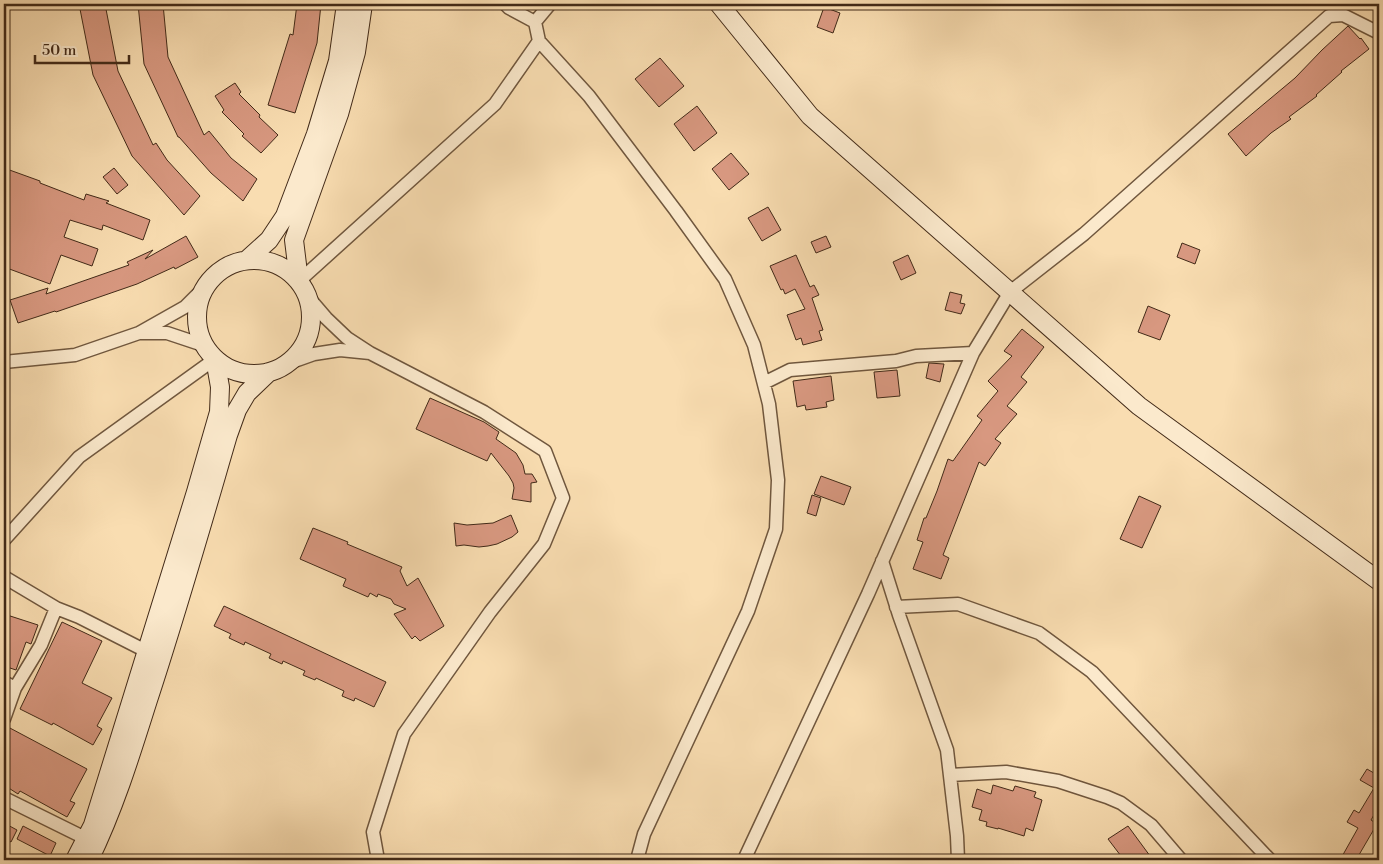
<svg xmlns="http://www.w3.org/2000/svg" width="1383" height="864" font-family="'Libre Bodoni',serif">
	<rect width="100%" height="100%" fill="#f9ddb1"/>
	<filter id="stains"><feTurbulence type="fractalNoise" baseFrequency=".004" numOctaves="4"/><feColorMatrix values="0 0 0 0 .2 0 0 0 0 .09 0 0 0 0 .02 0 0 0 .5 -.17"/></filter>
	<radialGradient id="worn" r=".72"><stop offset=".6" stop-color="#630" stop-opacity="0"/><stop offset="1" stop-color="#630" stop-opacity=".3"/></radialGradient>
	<path fill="#d89880" stroke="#422a18" d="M79,4H105L118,71L153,145L156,143L167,160L200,196L184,215L132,156L93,75Z
		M138,4H163L168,57L204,135L209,131L231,158L257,179L243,201L211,173L179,137H178L144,64Z
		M297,4H321L317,43L295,113L268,105L290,34L293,35Z
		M824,7L840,13L833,33L817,27Z
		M1348,26L1360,39L1361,38L1369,49L1341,71L1342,72L1316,95L1317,96L1289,117L1291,119L1271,133L1246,156L1228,134L1295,78L1322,50Z
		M660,58L684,86L659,107L635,79Z
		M235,83L241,92L239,94L260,115L259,117L278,135L261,153L242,136L244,134L222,112L224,110L215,96Z
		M697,106L717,133L694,151L674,124Z
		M731,153L749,174L729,190L712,169Z
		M4,168L40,181V183L84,200L86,194L109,201L106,203L150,220L143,240L103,225L102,230L70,220L64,237L98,249L92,266L61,255L50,284L4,267Z
		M114,168L128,185L117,194L103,177Z
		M768,207L781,230L762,241L748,218Z
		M186,236L198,257L175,269L174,267L137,284L56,312L55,311L18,323L10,300L48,288L46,294L129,265L127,262L153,250L145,259Z
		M826,236L831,247L816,253L811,242Z
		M1182,243L1200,250L1195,264L1177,257Z
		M796,255L810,287L814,285L819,295L812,298L823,330L819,331L822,340L803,345L801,338L796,340L787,315L805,309L795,289L785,294L783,289L781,290L770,266Z
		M908,255L916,273L901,280L893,262Z
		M950,292L962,295L960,303L965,304L961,314L945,310Z
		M1148,306L1170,315L1160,340L1138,332Z
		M1022,329L1044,347L1021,377L1027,382L1007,406L1017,414L995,439L1001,443L985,466L979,462L943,555L949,558L941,579L913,569L923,542L917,540L924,518H926L937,491L948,459L953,461L982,420L977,416L998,391L988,381L1012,356L1004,351Z
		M929,363L944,364L940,382L926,378Z
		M897,370L900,396L877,398L874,372Z
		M831,376L834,400L826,402L827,407L806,410L805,405L797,407L793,381Z
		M430,398L484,422L499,432L496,439L516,453L523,465L525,474H532L537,482L531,483V502L512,499L514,488L513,483L509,476L491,453L487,461L416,429Z
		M821,476L851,487L844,505L814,494Z
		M812,495L821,498L816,516L807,513Z
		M1139,496L1161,506L1142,548L1120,539Z
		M511,515L518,532L512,537L497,544L488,546L479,547L464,545L456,546L454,523L467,525L493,523Z
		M313,528L348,542L347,544L402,567L400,571L407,586L418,578L444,626L420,641L415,636L412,639L394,614L406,609L394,604L391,599L378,594L377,597L370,593L368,597L343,586L346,579L300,559Z
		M224,606L386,682L374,707L355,698L354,701L342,696L344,691L316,678L315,680L303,675L305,671L283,661L282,664L269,658L271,654L245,642L244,645L229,638L231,634L214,626Z
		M4,614L38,625L31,644L26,642L16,670L4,666Z
		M62,622L102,641L82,683L112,698L97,726L102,729L93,745L53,723L52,725L20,709Z
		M8,727L87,769L70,801L75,803L67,817L20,791L18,794L4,785V735Z
		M1367,769L1379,776V806L1371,820L1377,824L1356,860H1340L1358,828L1347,822L1354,810L1359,813L1374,788L1360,780Z
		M993,785L1013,791L1015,786L1036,792L1034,797L1042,800L1033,831L1026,828L1024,836L998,828V829L986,826L987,822L979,820L982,810L972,807L977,789L991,794Z
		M4,823L17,830L11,842L4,838Z
		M23,826L56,843L50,856L17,839Z
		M1128,826L1153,860H1124L1108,839Z"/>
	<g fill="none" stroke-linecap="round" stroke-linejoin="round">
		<g stroke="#70573e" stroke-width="15">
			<path id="street" d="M505,4L509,8L535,22
				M550,4L535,22L539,41L589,96L676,211L725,279L754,345L769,404L778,480L776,529L748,611L644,834L637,860
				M299,281L495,104L539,41
				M202,290L185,307L139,333H167L203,345
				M370,353L484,412L545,451L563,498L544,544L490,612L404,734L373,832L378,860
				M4,362L75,355L139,333
				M286,364L314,354L340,350L370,353L347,338L326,318L308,297
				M764,383L790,370L896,361L916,356L973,353
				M4,540L79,457L215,359
				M882,561L899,615L947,750L957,836L958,860
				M4,577L56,608L79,617L146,651
				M896,607L958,604L1039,633L1092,672L1270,860
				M4,682L15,688
				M4,719L15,688L41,645L56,608
				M950,775L1006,772L1058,781L1107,797L1121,803L1151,825L1181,860
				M4,798L87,839
				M744,860L868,594L973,353L1010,292L1084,234L1329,16L1343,15L1379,33"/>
		</g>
		<g stroke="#422a18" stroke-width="20">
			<path id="secondary" d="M719,4L810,116L1139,406L1379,581
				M248,259L269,240L285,216L316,134L338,61L346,4
				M197 317a57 57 0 1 1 114 0a57 57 0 1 1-114 0Z
				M299,281L294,240L339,114L356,52L363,4
				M75,860L93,825L196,492L219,412L220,387L215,359
				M89,860C114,809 131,754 148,700C177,612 202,524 228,435L237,410L247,393L269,372"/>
		</g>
		<use href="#street" stroke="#fbe9cc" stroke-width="12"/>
		<use href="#secondary" stroke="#fbe9cc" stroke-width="18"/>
	</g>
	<rect width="1383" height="864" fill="none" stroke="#f9ddb1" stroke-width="20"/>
	<rect x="5" y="5" width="1373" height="854" fill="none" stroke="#422a18" stroke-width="2.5"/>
	<rect x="10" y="10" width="1363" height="844" fill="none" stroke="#422a18"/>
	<path d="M35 55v8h94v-8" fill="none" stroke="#422a18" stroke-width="2.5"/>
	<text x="42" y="55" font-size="15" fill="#422a18" stroke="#fbe9cc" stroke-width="4" paint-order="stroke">50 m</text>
	<rect width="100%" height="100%" filter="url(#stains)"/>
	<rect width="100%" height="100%" fill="url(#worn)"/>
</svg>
